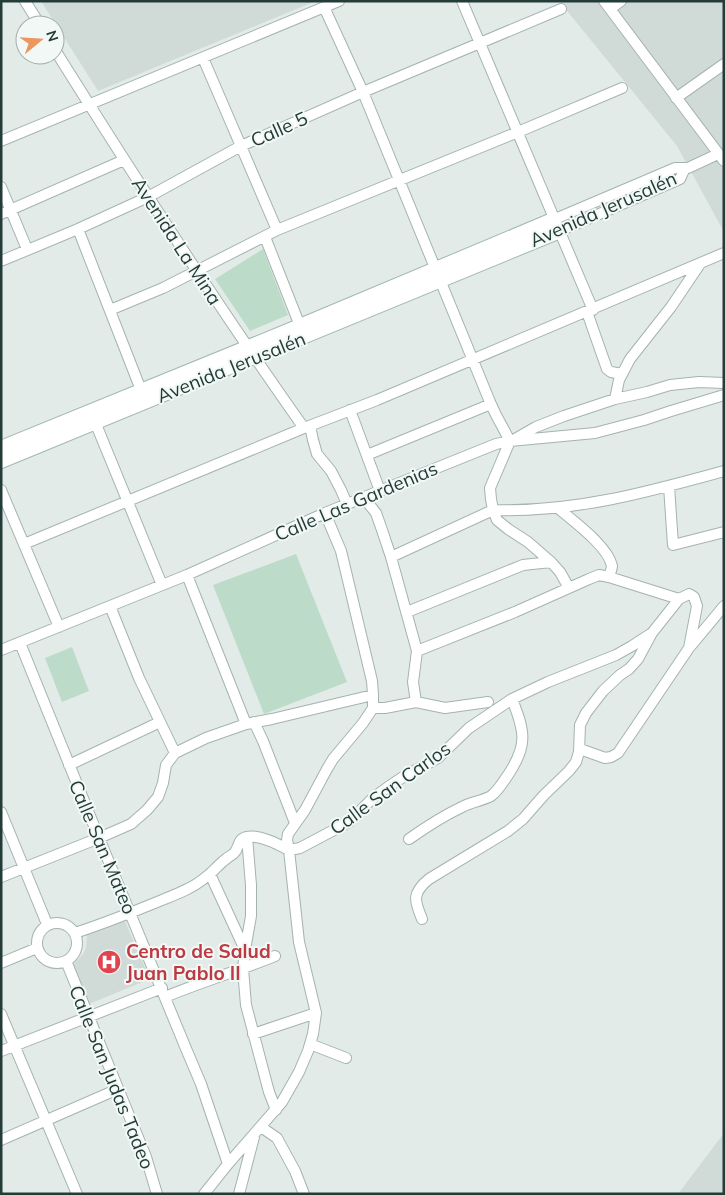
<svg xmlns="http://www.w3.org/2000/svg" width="725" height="1195" font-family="Mulish,sans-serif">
	<rect width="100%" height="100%" fill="#e2ebe8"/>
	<path fill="#d0dbd8" d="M41,1H316L98,91Z
		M559,1H724V232L677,146Z
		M124,919L150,979L89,1004L73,965L83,954L86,948L87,937L86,933Z
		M724,1133V1194H678Z"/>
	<path fill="#bcdcc9" d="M263,249L288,315L250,331L215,279Z
		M296,554L347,682L264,714L213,585Z
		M72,647L89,691L62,702L45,658Z"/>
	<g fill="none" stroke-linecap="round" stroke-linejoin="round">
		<g stroke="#a5b3b0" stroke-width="12">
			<path id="street" d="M25,1L40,25
				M462,1L593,310
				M604,1L724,161
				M324,7L363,92L490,402L496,415L510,441L490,488L491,499L493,510L497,520L508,529L528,542L551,562L560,572L569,588
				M610,9L621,1
				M55,50C135,178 217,305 304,428
				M203,58L277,230
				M676,98L724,64
				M1,141L339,1
				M1,187L27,249
				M1,214L124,160
				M555,219L675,168H688L718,154
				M78,229L141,390
				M560,231L680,179L685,168
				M265,237L300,326
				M1,261L78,229L148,197L241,146L363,92L561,9
				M110,310L163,288L277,230L518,132L622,88
				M587,312L607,369L611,372L622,374
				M615,399L619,380L630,359L671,307L700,264
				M350,410L380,491
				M93,417L162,585
				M310,426L313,440L317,454L331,471L341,490L347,504
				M515,439L536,427L564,416L615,399L647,392L670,385L699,382L724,383
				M367,455L491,404
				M669,486L673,545L724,532
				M1,490L59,627
				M364,498L376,513L382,530L391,557L417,651L413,682L416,702
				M558,508C573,521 608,546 612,566C612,569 610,573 609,577
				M24,544L304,428L377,400L724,253
				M391,557L493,510C572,513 648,492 724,471
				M187,575L246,724
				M110,606L139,678L175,753
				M407,612L523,565L551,562
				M20,643L99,838L187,1051L201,1084L228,1164
				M1,650L187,575L325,513L496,444L510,441L595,433L644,420L671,411L724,395
				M417,651L515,612L589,579L599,575L609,577L679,599
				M373,708H385L416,702L445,708L488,702
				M254,722L263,741L295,823
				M580,749L605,758L611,757L618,753L689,648L724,606
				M69,765L160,722
				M1,812L47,924
				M247,837L251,885V916L245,950L243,969L246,1005L269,1092L276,1110
				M409,839C426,827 443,816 462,807C471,802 482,801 491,796C498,791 503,782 508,775C528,745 525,732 512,699
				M210,874L245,950
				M1,877L99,838L131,824L147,810L158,797L163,783L166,765L175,753L206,738L246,724L272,719L373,695
				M422,919C414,900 412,893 429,879L508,831L523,819L544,795L569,771L576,762L579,752L580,725L586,713L603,691L620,675L629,669L638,659L652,633L679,599L689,594L694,597L697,606L689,648
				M37 943a20 20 0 1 1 40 0a20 20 0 1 1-40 0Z
				M75,933C105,923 133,912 162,900C177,894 193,888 206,877C213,872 219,864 226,859C229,856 233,855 235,852C239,847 238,839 246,837C259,834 278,844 289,850L300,848L349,822L373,798L388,787L403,777L438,758L469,728L512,699L548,682L616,655L632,646L652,633
				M66,961L146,1157L157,1194
				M1,963L37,948
				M165,997C201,982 238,971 275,956
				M1,1014L77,1194
				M253,1034L316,1013
				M310,1044L346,1058
				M1,1051L162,988
				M261,1127L277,1138L295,1171L304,1194
				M1,1140L118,1089
				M204,1194L228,1164L282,1102L299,1072L308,1051L313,1034L316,1013L299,942L289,850L287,840L288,834L305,810L327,769L333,759L363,723L373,708V695L372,681L341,551L325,513
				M239,1194L254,1137"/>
		</g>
		<g stroke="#a1b7b2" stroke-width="16">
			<path id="secondary" d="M1,448L300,326L555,219
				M1,461L560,231"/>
		</g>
		<use href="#street" stroke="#fff" stroke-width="10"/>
		<use href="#secondary" stroke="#fff" stroke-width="14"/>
	</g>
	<defs>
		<g id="hospital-disc" transform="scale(1.25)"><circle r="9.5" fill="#e0444e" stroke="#f2f8f6"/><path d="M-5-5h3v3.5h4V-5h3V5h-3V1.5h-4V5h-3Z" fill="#fff"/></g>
	</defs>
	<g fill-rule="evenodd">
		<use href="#hospital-disc" x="109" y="962"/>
	</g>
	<g text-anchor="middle" stroke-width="4" stroke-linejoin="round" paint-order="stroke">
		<g font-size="19" fill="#233c38" stroke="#f2f8f6">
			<text transform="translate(279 129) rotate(-24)" y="7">Calle 5</text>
			<text transform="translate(603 209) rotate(-24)" y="7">Avenida Jerusalén</text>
			<text transform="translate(177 241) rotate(57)" y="7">Avenida La Mina</text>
			<text transform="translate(231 367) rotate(-22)" y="7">Avenida Jerusalén</text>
			<text transform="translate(356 501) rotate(-23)" y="7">Calle Las Gardenias</text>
			<text transform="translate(390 788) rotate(-36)" y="7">Calle San Carlos</text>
			<text transform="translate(103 847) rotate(67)" y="7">Calle San Mateo</text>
			<text transform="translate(112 1077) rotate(68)" y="7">Calle San Judas Tadeo</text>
		</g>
		<g font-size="19" font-weight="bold" fill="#be3a42" stroke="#f2f8f6" text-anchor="start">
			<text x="126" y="958">Centro de Salud<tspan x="126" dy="22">Juan Pablo II</tspan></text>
		</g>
	</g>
	<rect width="725" height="1195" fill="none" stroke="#233c38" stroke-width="5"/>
	<g transform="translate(40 40) rotate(72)"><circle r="24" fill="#f2f8f6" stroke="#9fadaa"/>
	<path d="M0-4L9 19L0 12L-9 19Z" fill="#ec9660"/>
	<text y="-8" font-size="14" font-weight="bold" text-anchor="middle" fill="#233c38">N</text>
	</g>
</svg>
